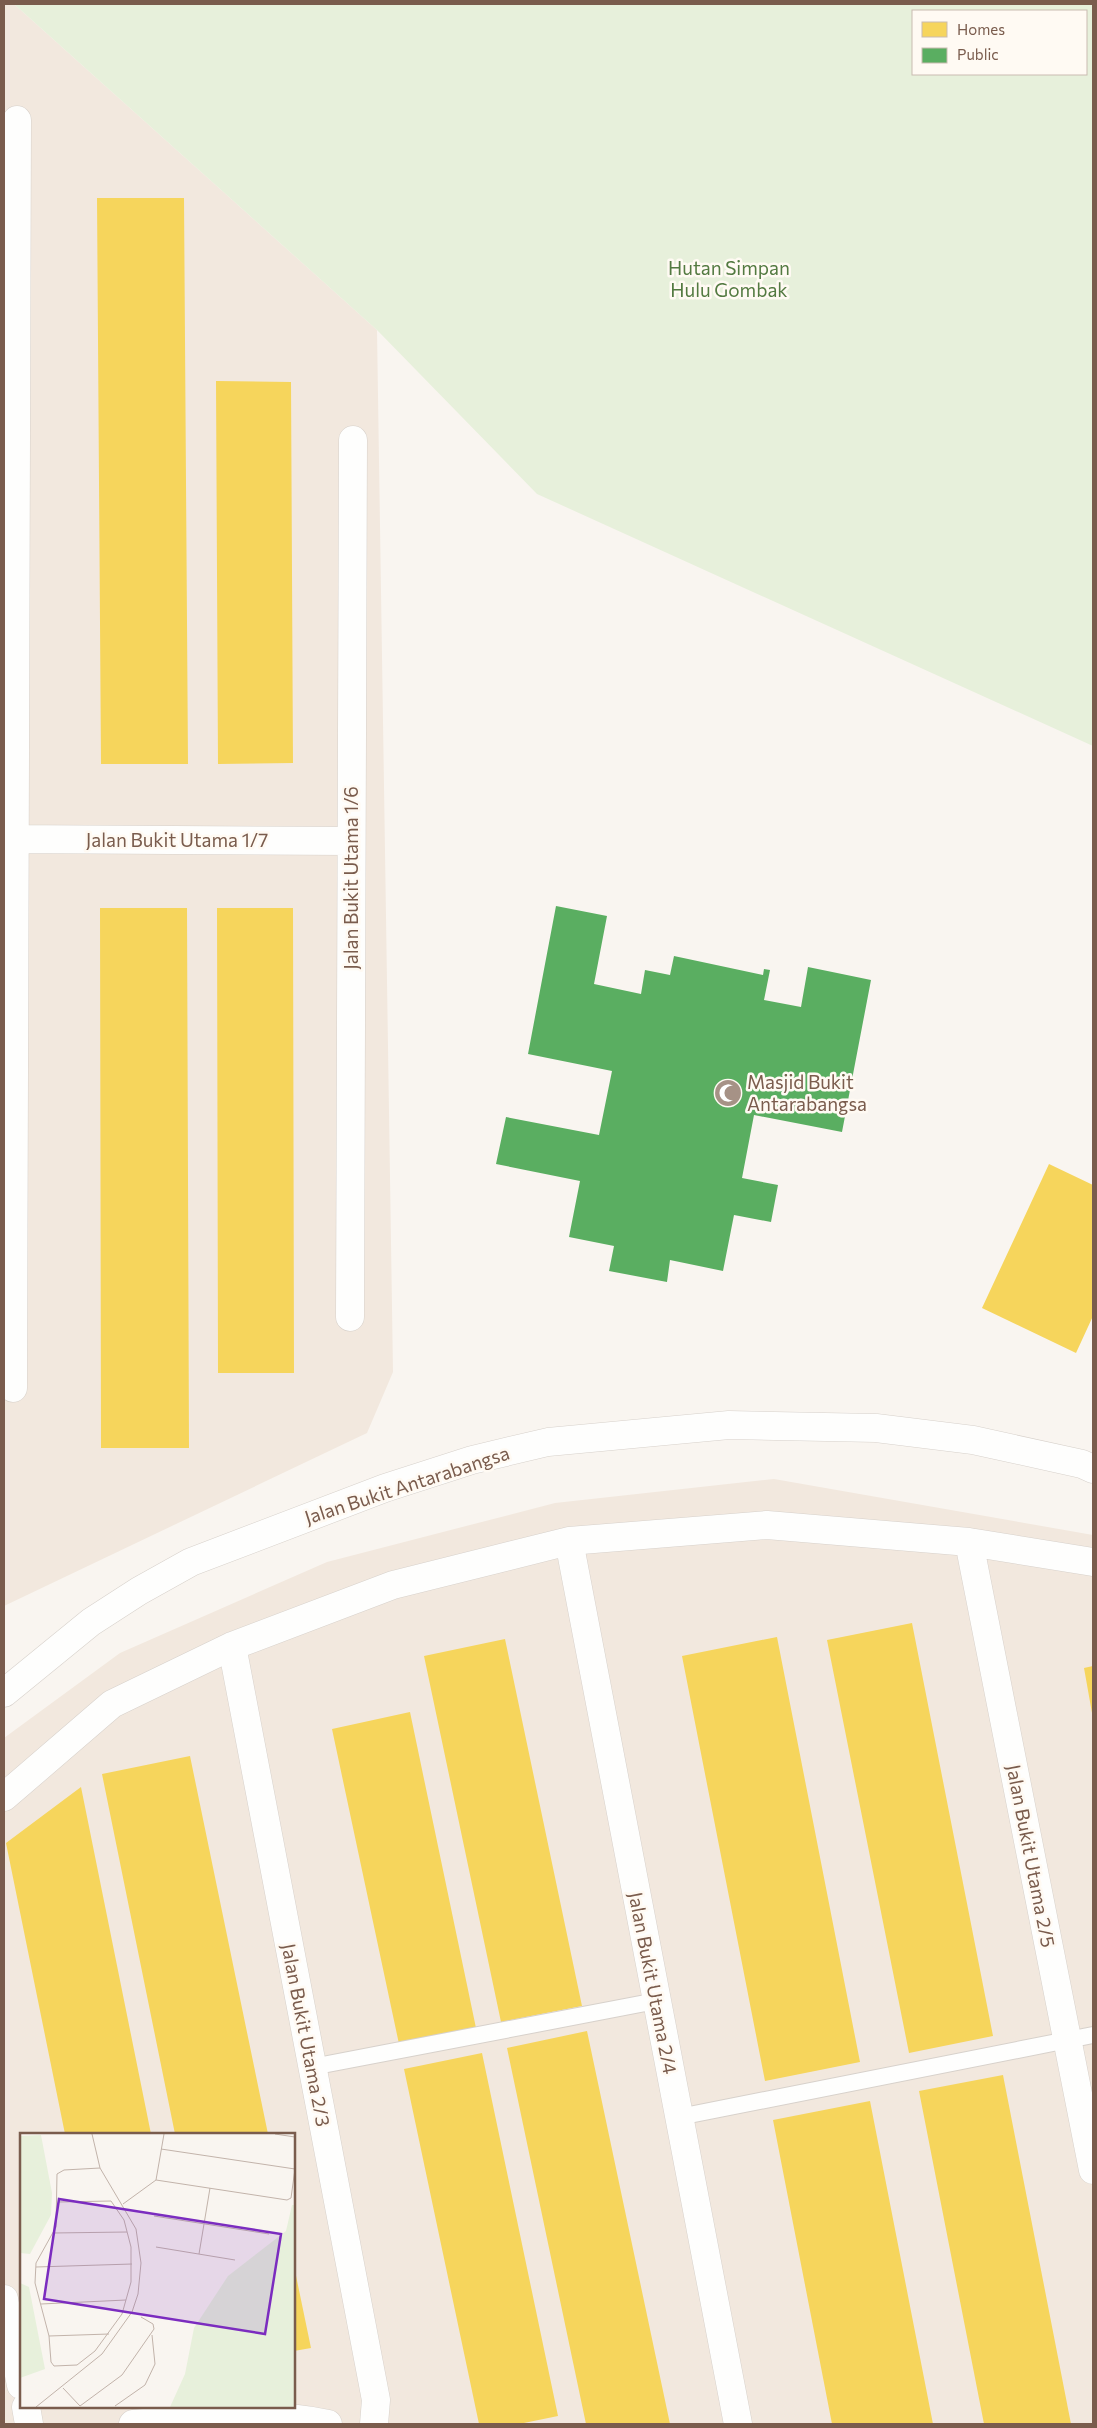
<svg xmlns="http://www.w3.org/2000/svg" width="1097" height="2428" font-family="Commissioner,sans-serif">
	<rect width="100%" height="100%" fill="#f9f5f0"/>
	<path fill="#f2e8de" fill-rule="evenodd" d="M4,4H14L377,330L393,1372L367,1433L4,1606Z
		M774,1479L1093,1535V2424H4V1738L120,1653L327,1562L555,1503ZM21,2134H294V2407H21Z"/>
	<path fill="#e7f0db" fill-rule="evenodd" d="M14,4H1093V746L537,494L377,330ZM913,11H1086V74H913Z"/>
	<path fill="#f6d55c" d="M97,198H184L188,764H101Z
		M216,381L291,382L293,763L218,764Z
		M100,908H187L189,1448H101Z
		M217,908H293L294,1373H218Z
		M1049,1164L1093,1185V1316L1076,1353L982,1308Z
		M912,1623L993,2036L909,2053L827,1640Z
		M777,1637L860,2062L765,2081L682,1656Z
		M505,1639L582,2006L501,2022L424,1656Z
		M1093,1666V1713H1092L1084,1668Z
		M410,1712L476,2028L399,2044L332,1729Z
		M190,1756L268,2134H175L102,1774Z
		M81,1787L151,2134H65L6,1843Z
		M587,2031L670,2424H586L507,2048Z
		M482,2053L558,2416L519,2424H479L404,2069Z
		M1003,2075L1071,2424H984L919,2091Z
		M870,2101L933,2424H832L773,2120Z
		M294,2266L311,2348L294,2351Z"/>
	<path fill="#5aae61" d="M556,906L607,916L594,984L641,994L645,970L670,975L674,956L763,975L764,969L770,970L764,1000L801,1007L808,967L871,980L842,1132L754,1115L742,1178L778,1185L771,1222L734,1215L723,1271L670,1260L667,1282L609,1271L614,1246L569,1237L580,1181L496,1164L506,1117L599,1135L612,1071L528,1054Z"/>
	<g fill="none" stroke-linecap="round" stroke-linejoin="round">
		<g stroke="#d7d1cb" stroke-width="18">
			<path id="lane" d="M312,2067L656,2001
				M679,2117L1093,2035"/>
		</g>
		<g stroke="#d7d1cb" stroke-width="29">
			<path id="street" d="M4,839L351,841
				M350,1317L353,440
				M13,1388L17,120
				M569,1541L738,2424
				M969,1542L1093,2170
				M232,1646L376,2400L374,2424
				M4,1693L91,1622L139,1591L191,1562L385,1488L472,1460L548,1442L729,1425L876,1428L973,1440L1082,1464L1093,1469
				M4,1797L112,1704L232,1646L393,1585L569,1541L767,1525L969,1542L1093,1562
				M4,2299L21,2385
				M26,2407L29,2424
				M133,2424C197,2419 265,2410 328,2424"/>
		</g>
		<use href="#lane" stroke="#fefefd" stroke-width="16"/>
		<use href="#street" stroke="#fefefd" stroke-width="28"/>
	</g>
	<defs>
		<g id="mosque-disc" transform="scale(1.4375)"><circle r="9.5" fill="#a69286" stroke="#fffaf3"/><path d="M3.5-4.9A6 6 0 1 0 3.5 4.9A5 5 0 1 1 3.5-4.9Z" fill="#fff"/></g>
	</defs>
	<g fill-rule="evenodd">
		<use href="#mosque-disc" x="728" y="1093"/>
	</g>
	<g text-anchor="middle" stroke-width="5" stroke-linejoin="round" paint-order="stroke">
		<g font-size="19" fill="#537a41" stroke="#fffaf3">
			<text x="729" y="275">Hutan Simpan<tspan x="729" dy="22">Hulu Gombak</tspan></text>
		</g>
		<g font-size="19" fill="#7a5c4d" stroke="#fffaf3">
			<text x="177" y="847">Jalan Bukit Utama 1/7</text>
			<text transform="translate(351 878) rotate(-90)" y="7">Jalan Bukit Utama 1/6</text>
			<text transform="translate(407 1485) rotate(-18)" y="7">Jalan Bukit Antarabangsa</text>
			<text transform="translate(1031 1856) rotate(79)" y="7">Jalan Bukit Utama 2/5</text>
			<text transform="translate(653 1983) rotate(79)" y="7">Jalan Bukit Utama 2/4</text>
			<text transform="translate(306 2035) rotate(79)" y="7">Jalan Bukit Utama 2/3</text>
		</g>
		<g font-size="19" fill="#7a5c4d" stroke="#fffaf3" text-anchor="start">
			<text x="747" y="1089">Masjid Bukit<tspan x="747" dy="22">Antarabangsa</tspan></text>
		</g>
	</g>
	<g transform="translate(20 2133)">
		<rect width="275" height="275" fill="#f9f5f0"/>
		<path d="M21,2L32,60L31,82L10,121L0,120V3ZM272,72H275V274H150L165,241L174,195L208,143L266,98ZM0,150L9,154L25,236L0,245Z" fill="#e7f0db"/>
		<path fill="none" stroke="#c2b3aa" stroke-width="1" d="M255,1L275,4M141,16L275,36M136,47L267,67L271,65L275,36M38,69L91,68L104,87L111,114V149L102,181L75,218L57,232L34,233L31,229L29,203L15,150L16,130L36,94L37,41L44,37L80,35M103,71L136,47L144,1M134,83L249,101M33,100L107,99M136,114L215,127M179,121L190,55M16,134L112,131M21,171L106,167M29,203L89,201M43,255L60,273L102,242L134,196L133,191L121,184M95,273L125,252L135,231L132,202M16,274L82,221L112,179L118,161L121,130L116,96L80,35L72,1"/>
		<path fill="#7b2cbf" fill-opacity="0.15" stroke="#7b2cbf" stroke-width="2.5" d="M39,66L261,101L245,201L24,166Z"/>
		<rect width="275" height="275" fill="none" stroke="#7a5c4d" stroke-width="2.5"/>
	</g>
	<rect width="1097" height="2428" fill="none" stroke="#7a5c4d" stroke-width="10"/>
	<rect x="912" y="10" width="175" height="65" fill="#fffaf3" stroke="#cabbb1"/>
	<rect x="922" y="22" width="25" height="15" fill="#f6d55c" stroke="#cabbb1"/>
	<text x="957" y="35" font-size="15" fill="#7a5c4d">Homes</text>
	<rect x="922" y="48" width="25" height="15" fill="#5aae61" stroke="#cabbb1"/>
	<text x="957" y="60" font-size="15" fill="#7a5c4d">Public</text>
</svg>
